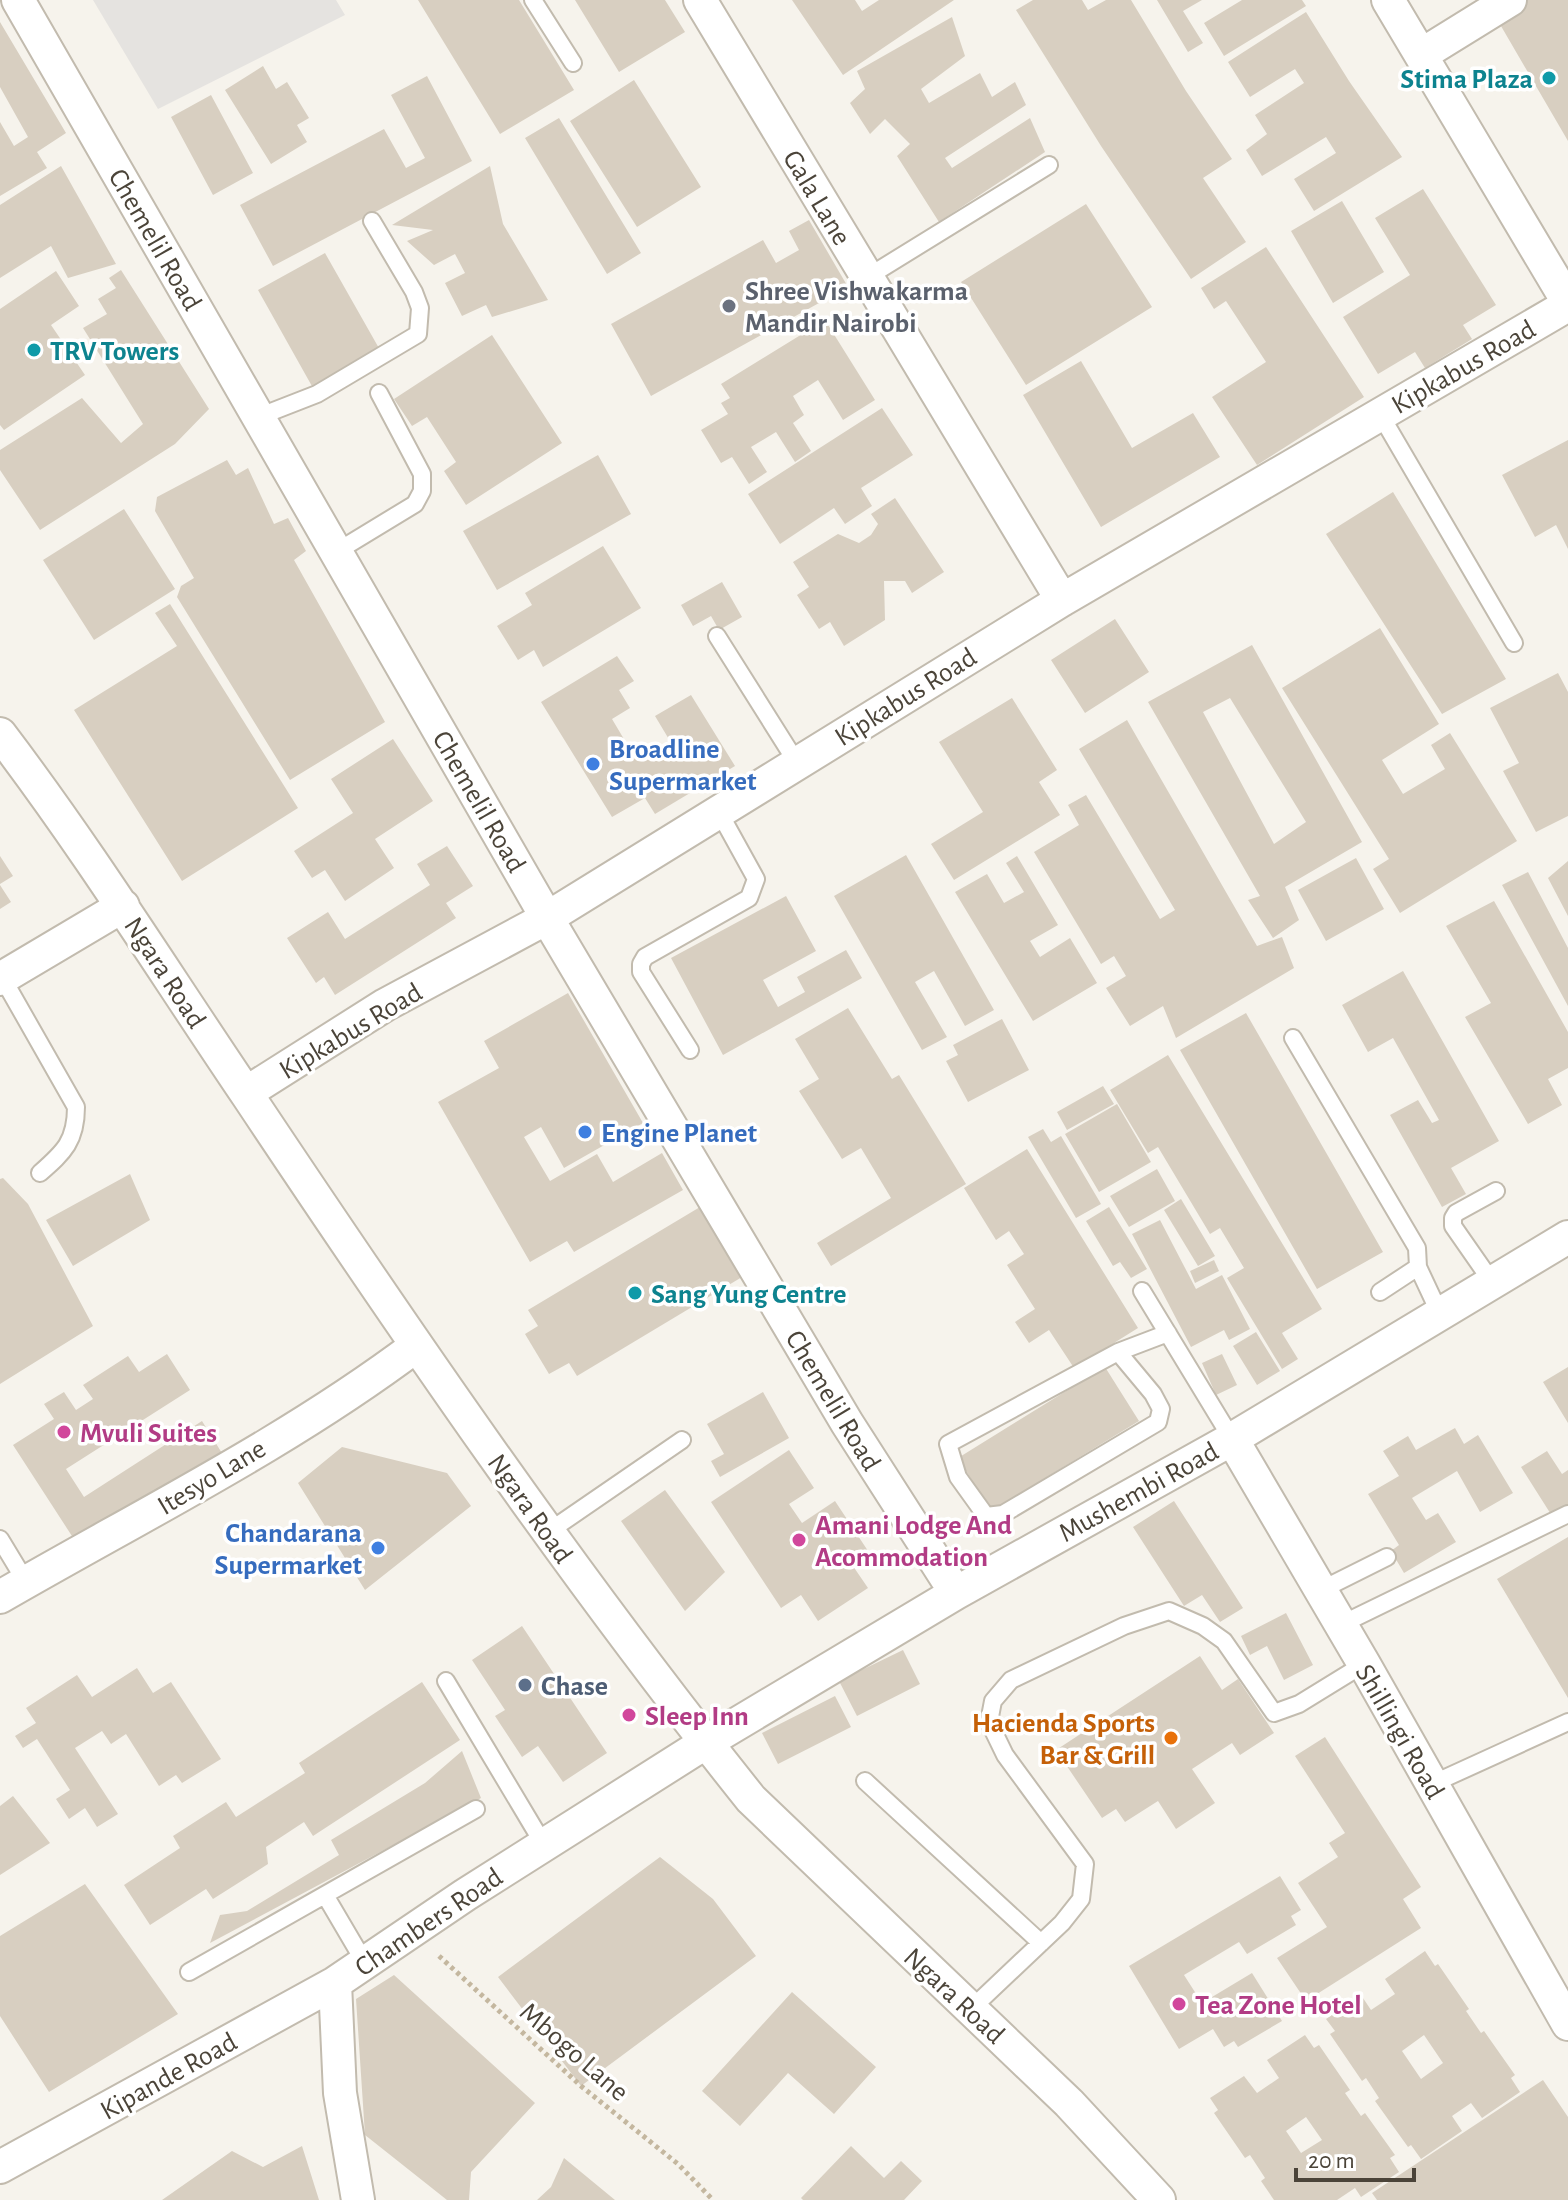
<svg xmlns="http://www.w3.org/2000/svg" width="1568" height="2200" font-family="'Alegreya Sans',sans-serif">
	<rect width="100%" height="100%" fill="#f6f3ec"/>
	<path fill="#e5e3e0" d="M93,0H336L345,15L158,109Z"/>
	<path fill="#d8cfc1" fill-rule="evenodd" d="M418,0H519L574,90L500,134Z
		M575,0H665L685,32L619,72Z
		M792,0H855L862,11L879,0H954L843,75Z
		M1033,0H1082L1088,10L1106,0H1131L1186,91L1232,159L1203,178L1246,242L1191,279L1101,146L1016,10Z
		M1157,0H1202L1183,11L1203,43L1188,52Z
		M1242,0H1302L1306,6L1224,56L1204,23Z
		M1518,0H1568V141L1494,14Z
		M1306,12L1349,81L1402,157L1314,211L1294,179L1336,153L1326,137L1262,176L1246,150L1267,134L1255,115L1304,83L1295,69L1250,97L1228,62Z
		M952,17L965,56L921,89L929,103L980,73L992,97L1015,82L1026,105L945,158L952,168L1030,118L1045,152L939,222L897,156L910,144L885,119L870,134L850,103L865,89L857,71Z
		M0,22L66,133L37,152L47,168L0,196V122L14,146L28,137L0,87Z
		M263,66L276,89L287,82L309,118L297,125L307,142L271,164L225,90Z
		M427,76L472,161L273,266L240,205L384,129L406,168L425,158L391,95Z
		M634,80L701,187L637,227L570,121Z
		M211,95L253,173L213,195L171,117Z
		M559,118L641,253L607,274L525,138Z
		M61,166L116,264L68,278L51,246L0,278V205Z
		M490,166L503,224L548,300L492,317L486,305L462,316L445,283L465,273L455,254L434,265L407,241L433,230L392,225Z
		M1423,189L1496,305L1463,325L1472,339L1425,368L1415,352L1378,374L1343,317L1410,275L1375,218Z
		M1342,201L1384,272L1333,303L1291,231Z
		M1086,204L1152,307L1026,385L961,282Z
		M809,220L848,287L651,396L611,324L763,240L776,263L799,250L789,231Z
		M1266,247L1364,397L1257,465L1212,397L1266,362L1226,301L1214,309L1201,288Z
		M325,253L380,350L313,388L258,290Z
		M121,270L209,409L175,444L40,530L0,470V450L82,398L121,443L143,424L83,328L107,314L98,299L116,288L109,278Z
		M56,271L79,306L51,325L85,375L4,430L0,425V309Z
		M825,320L875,400L843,420L818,380L793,396L804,415L793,423L811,451L795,462L776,432L751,447L767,472L749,484L732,457L721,463L701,430L728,414L721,403L730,398L721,384Z
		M492,335L562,443L466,505L444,471L456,462L427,417L412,426L394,399Z
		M1081,361L1132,448L1193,413L1220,457L1101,527L1023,395Z
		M882,408L913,455L861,488L872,506L845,524L834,508L780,544L748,494Z
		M1568,440V549L1556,525L1535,537L1502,475Z
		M598,455L631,514L497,590L463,531Z
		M227,460L236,475L248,468L274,524L288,518L306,551L294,560L385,722L290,780L177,597L181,586L194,578L155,511L157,497Z
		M1393,492L1506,679L1442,714L1326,534Z
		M895,498L944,572L912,593L905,581H884L885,620L844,646L830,622L819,629L797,595L809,587L793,562L838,534L859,543L871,535L878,524L871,514Z
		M124,509L175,589L94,640L43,560Z
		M603,546L641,608L543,667L534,650L518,660L497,626L532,605L525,593Z
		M722,582L742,617L719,630L711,616L693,626L681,605Z
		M170,604L298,808L182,881L74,710L177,646L155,613Z
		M1115,619L1149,672L1085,713L1051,660Z
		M1380,628L1439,724L1382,760L1403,794L1445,769L1431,745L1450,733L1517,841L1400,913L1373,869L1389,859L1282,688Z
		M1252,645L1362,842L1285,887L1299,920L1273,938L1248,900L1260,896L1148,702ZM1230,698L1306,822L1274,844L1203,712Z
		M617,656L634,681L619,690L630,708L612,719L637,761L670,741L655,716L691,695L735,766L655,814L645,798L612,817L541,702Z
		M1558,673L1568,692V816L1536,832L1503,771L1519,763L1490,708Z
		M1012,698L1057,770L1039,782L1060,815L954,880L931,844L983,812L939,742Z
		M1127,720L1257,946L1282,937L1294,968L1176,1038L1163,1006L1130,1026L1106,988L1126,976L1114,956L1101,964L1034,852L1079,825L1068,805L1086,795L1160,919L1175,910L1079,749Z
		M393,739L433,801L375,839L394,868L345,901L325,870L312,878L294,851L353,813L331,779Z
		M447,846L473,886L446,903L456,918L335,995L324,977L316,983L287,938L328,912L345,939L430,885L417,864Z
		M906,855L994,1010L965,1026L934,971L915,982L947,1037L922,1050L834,896Z
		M0,856L13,876L0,884Z
		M1017,856L1058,925L1030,941L1040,957L1070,938L1097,983L1033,1021L955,892L987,874L1004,903L1024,892L1006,863Z
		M1356,858L1384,909L1326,941L1298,890Z
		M1568,861V916L1548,878Z
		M1528,872L1568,948V1006L1502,885Z
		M0,885L11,902L0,909Z
		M786,896L816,951L763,980L778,1007L805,992L797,977L846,950L862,978L723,1055L671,958Z
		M1494,901L1568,1032V1068L1548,1079L1562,1105L1528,1124L1465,1017L1491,1003L1446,926Z
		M1403,971L1499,1141L1451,1168L1466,1194L1442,1207L1390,1115L1418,1100L1432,1123L1439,1120L1393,1038L1368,1052L1342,1005Z
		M568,993L643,1123L564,1168L541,1127L524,1137L550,1181L597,1154L613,1182L662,1153L683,1190L574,1252L567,1241L530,1262L438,1102L499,1068L484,1041Z
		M848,1008L892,1079L899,1075L966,1184L831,1266L817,1243L891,1198L861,1148L842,1159L799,1091L819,1079L795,1039Z
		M1246,1013L1383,1252L1317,1289L1180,1050Z
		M1002,1019L1029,1070L968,1102L946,1061L958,1055L953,1045Z
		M1168,1055L1322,1309L1282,1333L1298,1359L1282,1369L1227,1278L1244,1268L1220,1228L1210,1234L1158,1147L1148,1153L1110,1090Z
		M1103,1086L1114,1104L1067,1130L1057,1112Z
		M1117,1104L1151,1162L1099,1192L1065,1134Z
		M1043,1129L1051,1142L1061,1136L1101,1204L1076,1218L1028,1137Z
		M1027,1149L1138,1328L1074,1368L1049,1330L1029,1343L1015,1322L1035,1309L1007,1265L1024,1254L1009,1231L996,1240L964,1188Z
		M1157,1169L1175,1201L1129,1227L1110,1196Z
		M130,1174L150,1220L73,1266L46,1220Z
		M3,1178L28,1204L93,1326L0,1384V1179Z
		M1181,1199L1215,1256L1198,1266L1164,1210Z
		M700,1207L742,1277L577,1376L569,1363L549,1374L525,1334L538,1326L528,1310Z
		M1109,1207L1147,1269L1131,1278L1120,1262L1113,1266L1086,1221Z
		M1160,1220L1196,1289L1222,1275L1250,1329L1229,1340L1224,1330L1191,1347L1132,1234Z
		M1214,1260L1219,1271L1195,1283L1190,1271Z
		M1256,1332L1280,1371L1257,1385L1233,1346Z
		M167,1354L190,1390L66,1469L84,1497L202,1421L225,1458L81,1550L13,1445L54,1419L44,1404L64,1392L76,1410L93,1399L83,1385L128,1356L139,1372Z
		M1222,1354L1237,1385L1216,1395L1202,1363Z
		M1105,1367L1139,1421L991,1511L958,1458Z
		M1568,1367V1423L1543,1382Z
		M763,1392L789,1438L720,1477L711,1461L724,1454L707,1424Z
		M1455,1428L1464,1444L1478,1435L1513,1493L1480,1512L1457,1471L1412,1498L1426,1520L1438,1513L1456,1542L1404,1573L1391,1551L1399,1545L1368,1494L1399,1476L1383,1451L1408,1436L1416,1450Z
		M342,1447L447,1473L471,1506L365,1590L298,1483Z
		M789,1450L814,1488L789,1504L802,1523L835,1501L872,1557L855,1569L868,1588L818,1621L801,1595L781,1608L711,1502Z
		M1547,1451L1562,1474L1568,1470V1505L1552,1516L1521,1467Z
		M665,1490L725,1572L685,1611L621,1521Z
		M1174,1501L1243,1608L1220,1622L1202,1595L1184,1606L1133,1527Z
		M1568,1537V1698L1497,1579Z
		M1286,1613L1313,1665L1284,1680L1267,1646L1250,1655L1241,1636Z
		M522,1626L607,1753L563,1782L538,1746L522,1757L495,1716L505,1710L472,1660Z
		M903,1650L920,1684L857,1716L839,1681Z
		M1200,1656L1222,1690L1238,1679L1274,1733L1240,1755L1232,1743L1192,1769L1215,1803L1176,1829L1158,1801L1125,1822L1116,1809L1102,1818L1056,1750Z
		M137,1668L153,1693L171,1682L221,1759L182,1783L176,1775L159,1786L126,1734L111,1744L102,1731L75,1748L118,1814L97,1827L85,1808L69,1819L56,1799L70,1790L37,1739L23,1748L15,1736L36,1723L26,1708L77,1675L92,1697Z
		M422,1682L460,1740L313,1836L304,1822L266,1847L268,1864L213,1899L206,1889L150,1925L124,1885L180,1848L173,1836L226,1802L236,1817L305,1773L299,1763Z
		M835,1696L851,1727L778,1764L762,1733Z
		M1325,1737L1421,1887L1403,1899L1421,1928L1306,2001L1277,1958L1327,1927L1298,1883L1338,1857L1329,1843L1345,1833L1295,1756Z
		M462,1751L481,1798L210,1943L220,1915L247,1911L339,1855L331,1840L425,1783Z
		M13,1796L50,1843L0,1875V1806Z
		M660,1857L713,1899L756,1956L581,2086L498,1977Z
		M1280,1876L1301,1910L1291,1916L1296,1925L1247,1954L1239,1942L1184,1975L1202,2003L1252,1973L1282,2021L1238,2047L1234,2041L1224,2047L1213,2029L1179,2049L1129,1966Z
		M85,1884L178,2014L49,2092L0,2016V1936Z
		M1425,1951L1435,1966L1438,1964L1469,2009L1466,2011L1481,2033L1484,2031L1515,2075L1511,2078L1520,2092L1482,2118L1471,2103L1452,2116L1462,2131L1421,2159L1411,2145L1408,2147L1375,2101L1379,2098L1366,2078L1362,2081L1330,2034L1335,2031L1326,2019L1361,1995L1371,2010L1395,1994L1385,1979ZM1424,2035L1443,2063L1421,2079L1402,2051Z
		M394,1975L535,2103L471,2172L469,2200H447L365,2135L356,1999Z
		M792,1992L876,2067L834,2114L788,2073L740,2126L702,2091Z
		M1305,2035L1314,2048L1319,2045L1350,2090L1345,2093L1361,2116L1365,2113L1395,2155L1390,2158L1399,2172L1361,2197L1355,2188L1337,2200H1274L1261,2181L1265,2178L1250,2155L1245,2158L1214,2113L1218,2110L1210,2098L1244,2076L1257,2093L1279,2078L1267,2060ZM1306,2117L1322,2140L1301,2153L1286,2131Z
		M1543,2080L1568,2117V2200H1377L1372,2193Z
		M302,2146L319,2200H162L232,2151L263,2167Z
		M851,2146L884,2178L901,2161L922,2181L904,2200H803L801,2198Z
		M564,2158L615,2200H537L551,2187Z"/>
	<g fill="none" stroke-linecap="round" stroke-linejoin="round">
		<g stroke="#c2bbae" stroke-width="20">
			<path id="lane" d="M533,0L573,63
				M866,278L1049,165
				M1380,414L1514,643
				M258,417L317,394L418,334L420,308L414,292L372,221
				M336,552L415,504L422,491V474L379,393
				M717,636L797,763
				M2,977L76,1107C76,1141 64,1152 40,1173
				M1293,1038L1417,1248L1418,1267L1440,1314
				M690,1050L641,972V964L645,957L749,898L756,879L719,812
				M1492,1282L1453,1226V1218L1456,1213L1496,1191
				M1142,1291L1232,1439
				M1380,1292L1418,1267
				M1118,1352L1153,1394L1161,1409L1158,1422L1003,1514L986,1516L958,1477L948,1444L1118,1352L1168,1333
				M548,1532L682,1440
				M0,1539L26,1582
				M1321,1590L1387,1557
				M1340,1625L1568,1514
				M446,1681L544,1845
				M865,1781L1041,1943
				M1432,1784L1568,1722
				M325,1895L365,1963
				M189,1972L476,1809
				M970,2010L1062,1923L1081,1899L1085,1864L1005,1755L989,1722L993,1701L1011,1680L1124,1626L1169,1611L1203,1626L1224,1641L1274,1713L1299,1704L1364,1664"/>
		</g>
		<g stroke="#c2bbae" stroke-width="36">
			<path id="street" d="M18,0L547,918L847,1423L956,1593
				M700,0L1062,600
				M1388,0L1568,302
				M1421,55L1510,0
				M0,734C89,851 166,975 248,1096C408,1336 571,1574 751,1799L1069,2103L1159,2200
				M0,979L123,906
				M246,1093L385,1005L547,918L1062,600L1568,305
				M1232,1439L1364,1664L1568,2024
				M0,1597C140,1516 287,1443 416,1346
				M335,1983L340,2093L358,2200
				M0,2167L335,1983L465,1895L705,1743L956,1593L1232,1439L1568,1237"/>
		</g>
		<path stroke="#c4b79f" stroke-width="5" stroke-dasharray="4 4" stroke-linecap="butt" d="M439,1956L581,2086L678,2164L713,2200"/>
		<use href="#lane" stroke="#fff" stroke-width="16"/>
		<use href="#street" stroke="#fff" stroke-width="32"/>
	</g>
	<g fill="#0f9aa8" stroke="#fff" stroke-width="3">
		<circle cx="1549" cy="78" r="8"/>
		<circle cx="34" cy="350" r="8"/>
		<circle cx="635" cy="1293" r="8"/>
	</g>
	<circle fill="#6b7280" stroke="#fff" stroke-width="3" cx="729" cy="306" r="8"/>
	<g fill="#3f7fe0" stroke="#fff" stroke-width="3">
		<circle cx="593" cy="764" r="8"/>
		<circle cx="585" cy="1132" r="8"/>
		<circle cx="378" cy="1548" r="8"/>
	</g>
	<g fill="#d1479c" stroke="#fff" stroke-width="3">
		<circle cx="64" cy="1432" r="8"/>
		<circle cx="799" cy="1540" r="8"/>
		<circle cx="629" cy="1715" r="8"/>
		<circle cx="1179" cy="2004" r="8"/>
	</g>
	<circle fill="#5c6f8a" stroke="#fff" stroke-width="3" cx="525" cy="1685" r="8"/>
	<circle fill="#e8710a" stroke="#fff" stroke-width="3" cx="1171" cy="1738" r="8"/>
	<g text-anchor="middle" stroke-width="7" stroke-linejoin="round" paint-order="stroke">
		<g font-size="28" font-weight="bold" fill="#0d838f" stroke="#fff" text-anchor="start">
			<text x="1533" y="88" text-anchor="end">Stima Plaza</text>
			<text x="50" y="360">TRV Towers</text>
			<text x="651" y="1303">Sang Yung Centre</text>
		</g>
		<g font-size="28" fill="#4b4439" stroke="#fff">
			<text transform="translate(818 197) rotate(59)" y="10">Gala Lane</text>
			<text transform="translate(156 239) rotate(60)" y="10">Chemelil Road</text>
			<text transform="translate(1463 366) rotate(-30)" y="10">Kipkabus Road</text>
			<text transform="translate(905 696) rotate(-32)" y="10">Kipkabus Road</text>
			<text transform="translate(480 801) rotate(60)" y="10">Chemelil Road</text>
			<text transform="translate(166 972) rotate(57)" y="10">Ngara Road</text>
			<text transform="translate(350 1030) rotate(-31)" y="10">Kipkabus Road</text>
			<text transform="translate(834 1400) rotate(59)" y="10">Chemelil Road</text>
			<text transform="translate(211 1476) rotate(-31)" y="10">Itesyo Lane</text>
			<text transform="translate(1138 1491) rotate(-29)" y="10">Mushembi Road</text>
			<text transform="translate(531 1508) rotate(55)" y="10">Ngara Road</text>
			<text transform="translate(1401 1731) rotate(60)" y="10">Shillingi Road</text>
			<text transform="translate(428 1921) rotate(-34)" y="10">Chambers Road</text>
			<text transform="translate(955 1995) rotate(43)" y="10">Ngara Road</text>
			<text transform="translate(575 2051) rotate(41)" y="10">Mbogo Lane</text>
			<text transform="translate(168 2075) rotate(-29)" y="10">Kipande Road</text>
		</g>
		<g font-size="28" font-weight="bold" fill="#5b616d" stroke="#fff" text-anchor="start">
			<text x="745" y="300">Shree Vishwakarma<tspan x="745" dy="32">Mandir Nairobi</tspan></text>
		</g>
		<g font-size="28" font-weight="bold" fill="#366cbe" stroke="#fff" text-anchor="start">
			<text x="609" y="758">Broadline<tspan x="609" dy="32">Supermarket</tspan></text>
			<text x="601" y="1142">Engine Planet</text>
			<text x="362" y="1542" text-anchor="end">Chandarana<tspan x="362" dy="32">Supermarket</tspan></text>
		</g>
		<g font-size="28" font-weight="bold" fill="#b23c85" stroke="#fff" text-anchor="start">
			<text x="80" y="1442">Mvuli Suites</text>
			<text x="815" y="1534">Amani Lodge And<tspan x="815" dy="32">Acommodation</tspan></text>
			<text x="645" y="1725">Sleep Inn</text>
			<text x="1195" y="2014">Tea Zone Hotel</text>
		</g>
		<g font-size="28" font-weight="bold" fill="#4e5e75" stroke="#fff" text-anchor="start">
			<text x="541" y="1695">Chase</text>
		</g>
		<g font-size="28" font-weight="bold" fill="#c56008" stroke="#fff" text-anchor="end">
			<text x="1155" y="1732">Hacienda Sports<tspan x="1155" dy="32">Bar &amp; Grill</tspan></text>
		</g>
	</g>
	<path d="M1296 2168v12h118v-12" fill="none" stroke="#4b4439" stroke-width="4"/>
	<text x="1308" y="2168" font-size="24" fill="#4b4439" stroke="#ffffff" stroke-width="6" paint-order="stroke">20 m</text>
</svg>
